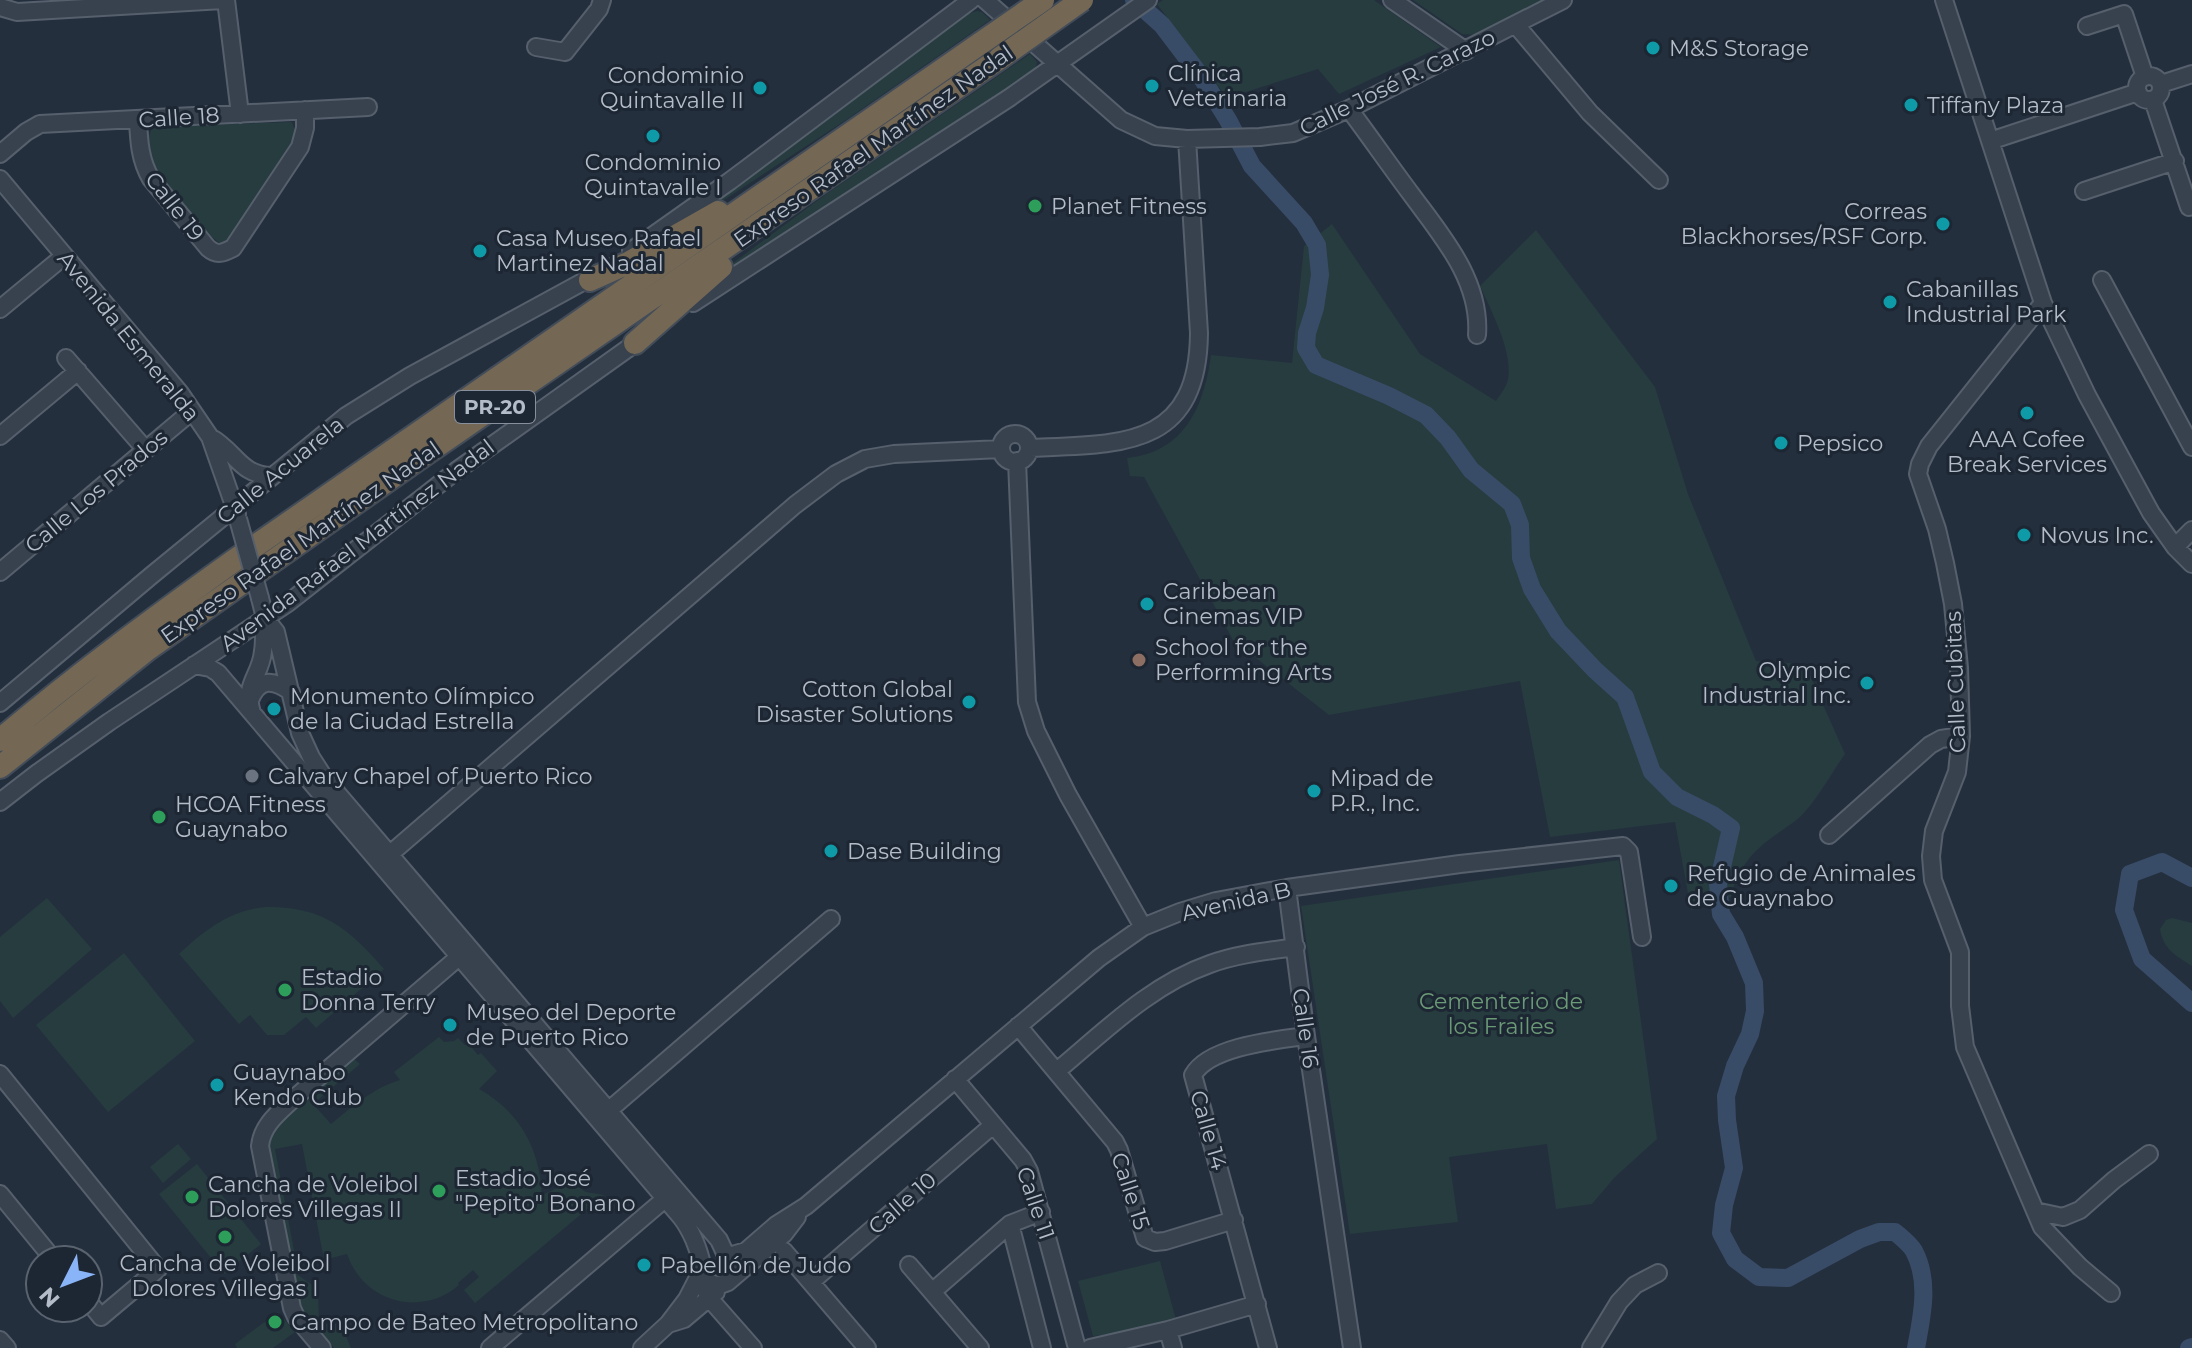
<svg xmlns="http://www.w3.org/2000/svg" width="2192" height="1348" font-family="Montserrat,sans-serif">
	<rect width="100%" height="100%" fill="#242f3e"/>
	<path fill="#263c3f" d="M1163,0H1374L1441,47L1339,94L1318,69L1227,98L1157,4Z
		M1413,0H1546L1476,35L1462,34Z
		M977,11L982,12L990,20L846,120L707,211L703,207L949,23L951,25L967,14Z
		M1030,54L1037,62L1035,71L721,278L718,274L829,192Z
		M292,122L295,131L294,138L229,238L221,244C206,234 161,186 154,169C149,157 145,137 153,127Z
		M1332,224L1420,354L1496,401C1500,395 1507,386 1508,379C1513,351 1491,311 1480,286L1536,230L1655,387L1688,494L1756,661L1805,664L1845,754C1831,774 1819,797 1802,815C1794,823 1786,827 1777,834C1753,850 1737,869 1731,897L1691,910L1675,822L1550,837L1520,681L1329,715L1233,640L1144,477L1130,476L1127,458C1185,452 1204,406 1211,355L1292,363L1304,246Z
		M1619,860L1657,1139L1615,1177L1592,1204L1556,1209L1547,1144L1449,1157L1458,1222L1350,1234L1301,906Z
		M47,898L92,949L13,1018L0,1001V937Z
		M265,907C321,906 348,927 384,969L316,1028L306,1017L284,1035H267L250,1015L239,1024L179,954C205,930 229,911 265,907Z
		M2172,918L2192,923V966C2176,956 2163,949 2160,929L2166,920Z
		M124,953L195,1041L108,1112L36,1025Z
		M439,1037L444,1042L454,1041L458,1038L465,1045L468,1043L478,1055L481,1053L497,1071L479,1089C520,1112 540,1149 542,1195L570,1182L586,1192L604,1195L475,1303L464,1290L479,1277L473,1270L458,1283L459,1285C421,1318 363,1302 347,1254L324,1260L302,1144L275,1149L296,1261L287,1262L265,1146C272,1119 331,1077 353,1058L360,1064L313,1104L331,1124C352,1107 373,1088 400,1080L394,1072Z
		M178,1144L191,1159L163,1183L150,1167Z
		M197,1164L261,1244L224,1274L159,1194Z
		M1160,1261L1178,1327L1093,1336L1078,1281Z
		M292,1271L318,1289L319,1324H341L351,1348H334L304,1312Z
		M278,1312L295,1332L273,1348H237L235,1344Z"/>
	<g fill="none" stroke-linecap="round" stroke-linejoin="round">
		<path stroke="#394c67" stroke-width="18" d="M1134,0L1162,25L1200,75L1228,120L1252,166L1304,223L1317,245L1320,275L1315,308L1307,333L1306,348L1316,365L1389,396L1426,415L1448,438L1471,470L1512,504L1520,525L1521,558L1532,589L1558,631L1595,670L1625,697L1652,772L1677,797L1713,815L1731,828L1718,884L1721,914L1735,937L1754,983L1755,1011L1750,1034L1735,1066L1726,1096L1727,1120L1734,1168L1724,1205L1721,1233L1735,1259L1759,1277L1788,1278L1860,1239L1879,1232H1895C1902,1238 1910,1244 1914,1251C1930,1281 1922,1316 1916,1348
			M2192,878L2162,862L2130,874L2124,910L2142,959L2192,1003
			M2189,1348L2192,1347"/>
		<g stroke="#565f6c" stroke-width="20">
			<path id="minor" d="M226,0L240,114
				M985,0L1121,120L1155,136L1187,139L1260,137L1293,133L1349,109L1563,0
				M1392,0L1466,51
				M1944,0L2043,303L2087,395L2151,513L2175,547L2192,564
				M0,7L17,12L223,0
				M1516,25L1590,113L1659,180
				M2087,26L2124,14L2145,77
				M536,47L565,52L599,9L602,0
				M2137 88a12 12 0 1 1 24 0a12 12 0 1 1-24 0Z
				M2161,84L2192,74
				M2153,100L2189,207
				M1349,109C1370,137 1390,166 1411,194C1441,235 1481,280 1477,335
				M138,120C139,142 140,160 151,179L208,248C217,256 223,253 233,248L300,147L305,128V110
				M1990,141L2138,92
				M0,154L26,132L40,124L368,107
				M0,179L180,393L210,437L237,514
				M2084,191L2175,161
				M631,251L730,181L971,0
				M2102,280L2192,447
				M693,303L1009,98L1148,0
				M2043,303L1929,446L1920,464L1918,474L1937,529L1945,563L1953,604L1959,668L1961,736L1957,772L1934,831L1931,856L1933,880L1960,952V1006L1965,1047L2042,1227L2080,1267L2111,1293
				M0,309L64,256
				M66,358L145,449
				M1001 448a14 14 0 1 1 28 0a14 14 0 1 1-28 0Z
				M0,436L78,371
				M210,437C236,451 239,475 272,476
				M1029,448C1119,444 1198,450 1199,333L1187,139
				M1017,461L1027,702L1036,731L1068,795L1143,927
				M2175,547L2192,530
				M0,572L192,411
				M260,598L265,618L276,632L300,733L311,757L325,779L719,1240L725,1253
				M194,665L210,668L218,673L681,1217C691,1230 699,1249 702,1265C703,1272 701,1272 705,1278C711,1286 720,1286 728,1282L784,1234L797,1217
				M250,700C259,678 273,679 291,692
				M0,703L152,575L346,416L410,376L599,273
				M252,713C243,683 261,676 263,651C265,640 263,629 265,618
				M0,802L36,774L109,722L288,603L456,471L644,337
				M1829,835L1930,745L1941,739L1961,736
				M382,861L795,505L836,474L865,459L894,454L1001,449
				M1287,888L1306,1036L1352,1348
				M1018,1026L1115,1142L1119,1150L1145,1238L1155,1242L1165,1241L1234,1220
				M1057,1071C1104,1032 1150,985 1210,964C1237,954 1267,951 1296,947
				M0,1074L158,1269L101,1317L88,1301
				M955,1079L1023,1160L1029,1171L1077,1348
				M608,1111L831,919
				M0,1194L54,1260
				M2035,1211L2063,1217L2080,1210L2114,1180L2149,1154
				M1010,1224L1042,1348
				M784,1251L867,1348
				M729,1256L746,1251L776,1225L806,1206L1099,958L1143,927L1180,912L1216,901L1287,888L1460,864L1623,846L1629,852L1642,937
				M909,1265L980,1348
				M705,1278V1289L709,1298L753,1348
				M811,1282L993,1125
				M932,1292L1010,1224L1041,1212
				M668,1324L684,1319L716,1292
				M1168,1330L1173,1348
				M0,1340L7,1348
				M322,1348L296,1317L292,1308L260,1146C262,1126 277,1114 291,1101L460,956
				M490,1348L666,1198
				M642,1348L668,1324L687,1299L702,1270
				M1090,1348L1168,1330L1257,1304
				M1268,1348L1193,1075C1209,1046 1277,1040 1306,1036
				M1591,1348L1619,1302L1635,1285L1658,1273"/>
		</g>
		<g stroke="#434c59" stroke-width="26">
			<path id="highway" d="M590,280L628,263L718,212
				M635,343L721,267
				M0,740C75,676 154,618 235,560L981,43
				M0,767L148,649L421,457L1000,58"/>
		</g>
		<use href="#minor" stroke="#38414e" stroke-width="16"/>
		<use href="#highway" stroke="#746855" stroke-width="22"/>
		<g stroke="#565f6c" stroke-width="20" stroke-linecap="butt">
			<path id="minor-bridge" d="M238,519L260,598"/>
		</g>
		<g stroke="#434c59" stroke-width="26" stroke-linecap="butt">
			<path id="highway-bridge" d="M981,43L1043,0
				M1000,58L1082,0"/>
		</g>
		<use href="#minor-bridge" stroke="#38414e" stroke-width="16"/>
		<use href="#highway-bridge" stroke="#746855" stroke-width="22"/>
	</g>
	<g fill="#0f9aa8" stroke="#1d2633" stroke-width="3">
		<circle cx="1653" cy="48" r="8"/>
		<circle cx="1152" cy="86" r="8"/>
		<circle cx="760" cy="88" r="8"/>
		<circle cx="1911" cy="105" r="8"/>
		<circle cx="653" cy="136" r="8"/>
		<circle cx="1943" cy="224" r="8"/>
		<circle cx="480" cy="251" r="8"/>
		<circle cx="1890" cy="302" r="8"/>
		<circle cx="2027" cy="413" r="8"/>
		<circle cx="1781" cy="443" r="8"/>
		<circle cx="2024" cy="535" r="8"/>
		<circle cx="1147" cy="604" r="8"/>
		<circle cx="1867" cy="683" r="8"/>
		<circle cx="969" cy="702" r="8"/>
		<circle cx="274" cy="709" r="8"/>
		<circle cx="1314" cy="791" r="8"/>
		<circle cx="831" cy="851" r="8"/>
		<circle cx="1671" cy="886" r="8"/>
		<circle cx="450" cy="1025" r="8"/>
		<circle cx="217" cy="1085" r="8"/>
		<circle cx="644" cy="1265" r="8"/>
	</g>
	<g fill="#2e9e5b" stroke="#1d2633" stroke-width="3">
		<circle cx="1035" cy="206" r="8"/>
		<circle cx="159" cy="817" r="8"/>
		<circle cx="285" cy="990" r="8"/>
		<circle cx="439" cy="1191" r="8"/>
		<circle cx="192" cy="1197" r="8"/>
		<circle cx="225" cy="1237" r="8"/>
		<circle cx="275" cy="1322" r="8"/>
	</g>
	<circle fill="#8d6e63" stroke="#1d2633" stroke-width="3" cx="1139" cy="660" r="8"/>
	<circle fill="#6b7280" stroke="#1d2633" stroke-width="3" cx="252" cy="776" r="8"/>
	<g text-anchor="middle" stroke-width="6" stroke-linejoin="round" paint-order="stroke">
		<rect fill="#1d2633" stroke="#878f9c" stroke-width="2" x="455" y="391" width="80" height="32" rx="6"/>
		<g font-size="20" font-weight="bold" fill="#b4bcc9">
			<text x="495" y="414">PR-20</text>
		</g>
		<g font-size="22" fill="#b4bcc9" stroke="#1d2633" text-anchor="start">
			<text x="1669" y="56">M&amp;S Storage</text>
			<text x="1168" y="81">Clínica<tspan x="1168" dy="25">Veterinaria</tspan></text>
			<text x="744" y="83" text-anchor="end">Condominio<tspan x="744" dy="25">Quintavalle II</tspan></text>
			<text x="1927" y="113">Tiffany Plaza</text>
			<text x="653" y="170" text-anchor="middle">Condominio<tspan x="653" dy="25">Quintavalle I</tspan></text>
			<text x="1051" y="214">Planet Fitness</text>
			<text x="1927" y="219" text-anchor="end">Correas<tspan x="1927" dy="25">Blackhorses/RSF Corp.</tspan></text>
			<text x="496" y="246">Casa Museo Rafael<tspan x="496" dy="25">Martinez Nadal</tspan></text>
			<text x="1906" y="297">Cabanillas<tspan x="1906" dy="25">Industrial Park</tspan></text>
			<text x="2027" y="447" text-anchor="middle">AAA Cofee<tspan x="2027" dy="25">Break Services</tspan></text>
			<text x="1797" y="451">Pepsico</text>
			<text x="2040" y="543">Novus Inc.</text>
			<text x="1163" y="599">Caribbean<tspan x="1163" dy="25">Cinemas VIP</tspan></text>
			<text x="1155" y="655">School for the<tspan x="1155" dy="25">Performing Arts</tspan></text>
			<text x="1851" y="678" text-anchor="end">Olympic<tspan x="1851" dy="25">Industrial Inc.</tspan></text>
			<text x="953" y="697" text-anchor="end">Cotton Global<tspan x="953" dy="25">Disaster Solutions</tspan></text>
			<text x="290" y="704">Monumento Olímpico<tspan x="290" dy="25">de la Ciudad Estrella</tspan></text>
			<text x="268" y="784">Calvary Chapel of Puerto Rico</text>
			<text x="1330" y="786">Mipad de<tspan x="1330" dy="25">P.R., Inc.</tspan></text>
			<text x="175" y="812">HCOA Fitness<tspan x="175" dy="25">Guaynabo</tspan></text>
			<text x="847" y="859">Dase Building</text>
			<text x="1687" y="881">Refugio de Animales<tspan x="1687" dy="25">de Guaynabo</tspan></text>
			<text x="301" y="985">Estadio<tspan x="301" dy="25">Donna Terry</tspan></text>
			<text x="466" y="1020">Museo del Deporte<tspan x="466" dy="25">de Puerto Rico</tspan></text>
			<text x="233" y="1080">Guaynabo<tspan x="233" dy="25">Kendo Club</tspan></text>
			<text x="455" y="1186">Estadio José<tspan x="455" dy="25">"Pepito" Bonano</tspan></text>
			<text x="208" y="1192">Cancha de Voleibol<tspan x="208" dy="25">Dolores Villegas II</tspan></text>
			<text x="225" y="1271" text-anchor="middle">Cancha de Voleibol<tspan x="225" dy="25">Dolores Villegas I</tspan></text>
			<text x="660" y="1273">Pabellón de Judo</text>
			<text x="291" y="1330">Campo de Bateo Metropolitano</text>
		</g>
		<g font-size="22" fill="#b4bcc9" stroke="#1d2633">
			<text transform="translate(1397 82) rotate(-26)" y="8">Calle José R. Carazo</text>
			<text transform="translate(179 117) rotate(-4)" y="8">Calle 18</text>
			<text transform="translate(873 146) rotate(-35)" y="8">Expreso Rafael Martínez Nadal</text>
			<text transform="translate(175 206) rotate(52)" y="8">Calle 19</text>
			<text transform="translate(129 336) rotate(51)" y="8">Avenida Esmeralda</text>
			<text transform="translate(280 470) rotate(-39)" y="8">Calle Acuarela</text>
			<text transform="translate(96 491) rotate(-40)" y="8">Calle Los Prados</text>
			<text transform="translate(300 542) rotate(-35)" y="8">Expreso Rafael Martínez Nadal</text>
			<text transform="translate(357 545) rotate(-37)" y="8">Avenida Rafael Martínez Nadal</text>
			<text transform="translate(1955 682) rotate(-92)" y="8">Calle Cubitas</text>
			<text transform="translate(1236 901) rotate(-13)" y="8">Avenida B</text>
			<text transform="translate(1306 1028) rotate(82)" y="8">Calle 16</text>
			<text transform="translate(1209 1130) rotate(74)" y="8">Calle 14</text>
			<text transform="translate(1131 1191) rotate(72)" y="8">Calle 15</text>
			<text transform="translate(902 1203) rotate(-41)" y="8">Calle 10</text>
			<text transform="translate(1036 1203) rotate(71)" y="8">Calle 11</text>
		</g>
		<g font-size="22" fill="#6b9a76" stroke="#1d2633">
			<text x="1501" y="1009">Cementerio de<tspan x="1501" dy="25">los Frailes</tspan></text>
		</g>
	</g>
	<g transform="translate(64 1284) rotate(228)"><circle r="38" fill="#1d2633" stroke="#59626f" stroke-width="2"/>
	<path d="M0-6L14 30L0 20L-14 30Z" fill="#8ab4f8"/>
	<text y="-12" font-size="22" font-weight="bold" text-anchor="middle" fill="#b4bcc9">N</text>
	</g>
</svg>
